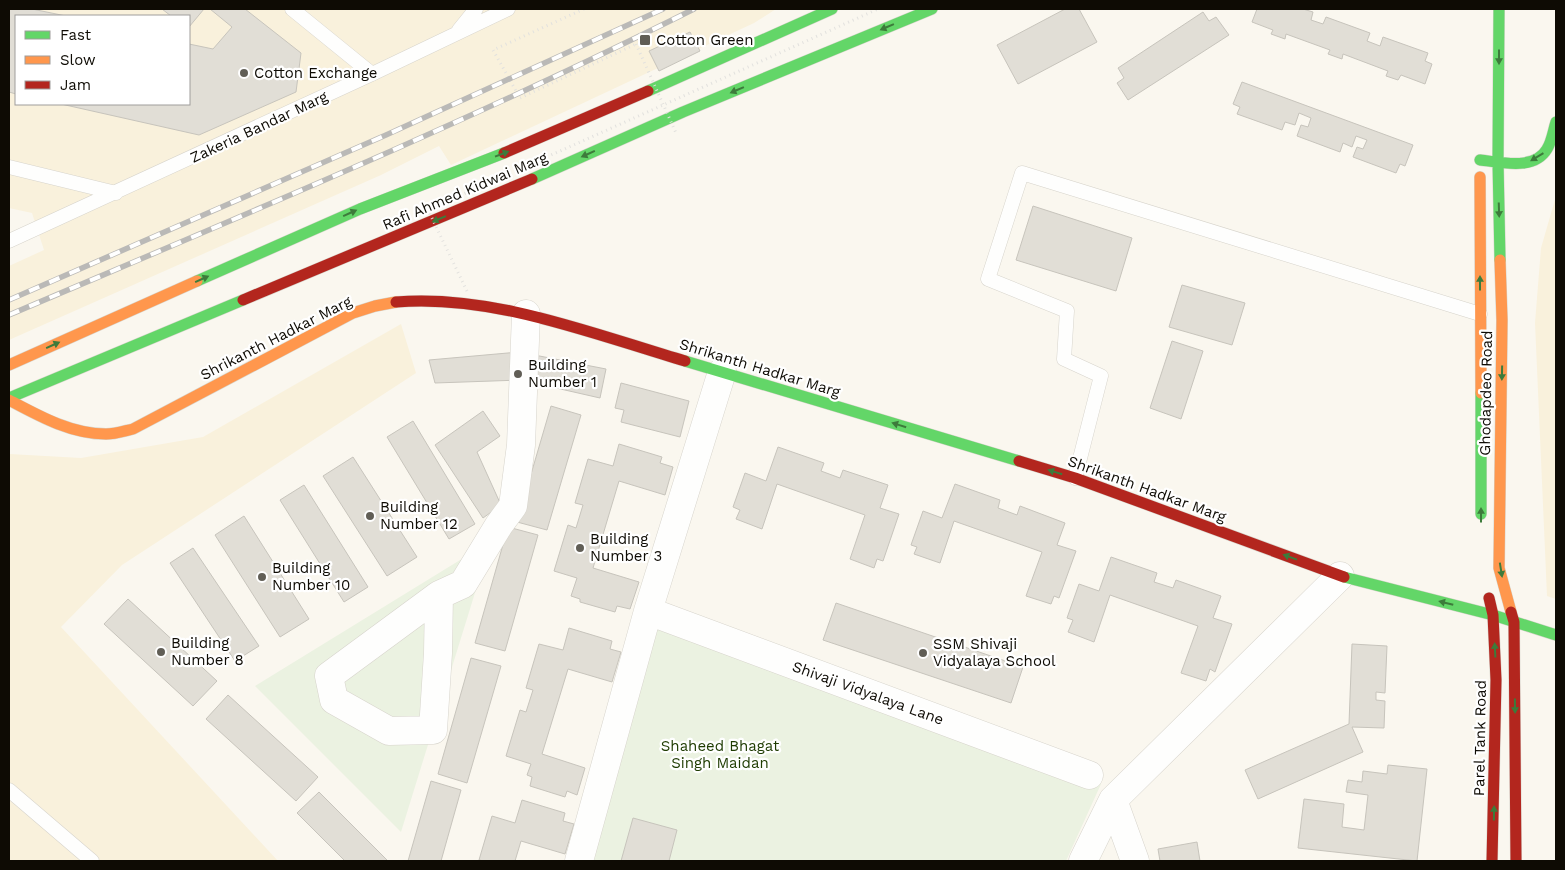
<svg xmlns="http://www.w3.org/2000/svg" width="1565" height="870" font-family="'Work Sans',sans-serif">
	<rect width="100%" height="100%" fill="#faf7ef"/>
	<path fill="#f9f1dc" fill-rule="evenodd" d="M9,9H776L754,23L451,165L439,146L381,175L9,340V266L44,250L32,213L9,208ZM16,16H189V104H16Z
		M1556,196V599L1547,596L1535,323L1541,248Z
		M401,324L416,373L122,565L61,627L278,861H9V454L81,458L203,437Z"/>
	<path fill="#ebf2e1" d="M491,541L401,832L255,686Z
		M651,616L1101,784L1066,861H577Z"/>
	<path fill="#e1ded6" stroke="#c7c4bc" d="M9,9H32L66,16H16V94L9,92Z
		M162,9H204L189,27V16H171Z
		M210,9H245L301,53L296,92L199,135L61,104H189V44L213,49L232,27Z
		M1065,9H1079L1097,42L1018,84L997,45Z
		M1257,9H1303L1313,12L1311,20L1323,24L1326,17L1370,33L1367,41L1380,46L1383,37L1428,53L1425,61L1432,64L1425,84L1401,75L1398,80L1386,76L1388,71L1343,54L1342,59L1328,54L1330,50L1286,34L1285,39L1271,34L1273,30L1252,22Z
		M1203,12L1209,21L1216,17L1229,35L1128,100L1117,83L1124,78L1118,68Z
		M690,32L700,51L659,71L649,51Z
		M1242,82L1413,145L1405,166L1400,164L1396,173L1353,157L1357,147L1363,149L1367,140L1356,136L1352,147L1343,143L1340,152L1297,136L1301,125L1308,127L1311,118L1299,113L1295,125L1285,122L1282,130L1237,114L1240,107L1233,104Z
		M1033,206L1132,238L1116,291L1016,260Z
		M1182,285L1245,303L1232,345L1169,327Z
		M1172,341L1203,351L1181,419L1150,408Z
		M519,352L606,369L600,398L521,380L435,383L429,360Z
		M621,383L689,401L680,437L621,422L624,410L615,408Z
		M551,406L581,415L547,530L517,522Z
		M483,411L500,436L477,452L501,505L483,518L435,445Z
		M413,421L475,524L449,539L387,437Z
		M619,444L662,457L660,463L673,467L665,495L619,481L593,568L639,582L630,609L617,606L615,612L580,602V599L571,596L577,578L554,571L568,525L576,528L583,505L575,503L588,459L613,466Z
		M778,447L824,463L821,471L840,478L843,470L888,485L880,508L899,514L883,561L877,559L874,568L850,559L865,515L777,484L762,529L736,519L740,510L733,507L745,473L766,481Z
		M353,457L417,557L387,576L323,476Z
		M955,484L1000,500L998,508L1017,515L1020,506L1065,523L1057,545L1076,551L1059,598L1054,596L1051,604L1026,596L1042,552L954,521L940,563L914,554L917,547L911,545L923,511L942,518Z
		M304,485L368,587L344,602L280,500Z
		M244,516L309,619L280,637L215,535Z
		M508,527L538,535L505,651L475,643Z
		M193,548L259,646L235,661L170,563Z
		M1111,557L1157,573L1154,582L1173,588L1176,580L1221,596L1213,618L1232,624L1215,672L1210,669L1206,681L1181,673L1198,626L1110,595L1094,642L1068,632L1073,620L1067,618L1079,584L1099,591Z
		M128,599L217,681L193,706L104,624Z
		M836,603L1023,667L1011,703L823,640Z
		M569,628L612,641L610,649L621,652L612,682L568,669L542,754L585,768L577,795L567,791L565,797L530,786L532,777L527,775L531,764L506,756L520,710L526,712L533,690L526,688L539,644L563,650Z
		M1352,644L1387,646L1385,693L1376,692V700L1385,701L1384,728L1352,727L1363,752L1258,799L1245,770L1349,724Z
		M471,658L501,666L467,783L438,774Z
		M228,695L318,777L296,801L206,719Z
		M1388,765L1427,769L1417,861L1298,848L1304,799L1344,804L1342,827L1364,830L1368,795L1346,792L1348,780L1362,782L1363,771L1387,774Z
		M431,781L461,790L441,861H408Z
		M319,792L388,861H345L297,813Z
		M522,800L565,813L563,821L574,824L565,854L521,841L515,861H484L479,860L492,816L515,823Z
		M633,818L677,830L669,861H621Z
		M1197,842L1200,861H1160L1158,849Z"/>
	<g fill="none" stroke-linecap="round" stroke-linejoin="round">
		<g stroke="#d7d4cc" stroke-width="15">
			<path id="lane" d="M292,9L372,74
				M459,30L476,9
				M9,167L116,193
				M9,241L372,74L508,9
				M1075,478L1101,376L1064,359L1067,311L988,279L1022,173L1480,314
				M9,790L92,861"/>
		</g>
		<g stroke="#d7d4cc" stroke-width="29">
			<path id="street" d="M439,595L329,676L334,700L389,731L433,730L438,653L439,595L463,584L499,525L513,506L521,445L526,314
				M648,611L1089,775
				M1113,800L1135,861
				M579,861L648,611L722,372
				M1083,861L1113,800L1340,576"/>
		</g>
		<g stroke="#d7d4cc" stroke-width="12">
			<path id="fast" d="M1499,9L1498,161L1500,260
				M648,91L832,9
				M1480,160C1501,162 1534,171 1547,149C1552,141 1553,131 1556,122
				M532,179L683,112L932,9
				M197,281L360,209L504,153
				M685,361L1019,461
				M1481,393V514
				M9,398L243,300
				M1344,577L1493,615L1556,635"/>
		</g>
		<g stroke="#d7d4cc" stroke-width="12">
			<path id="slow" d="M1480,177L1481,393
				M1500,260L1502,320L1499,568L1511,612
				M9,365L197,281
				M9,400C39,416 71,434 106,434C115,434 124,431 133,429L353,313L375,306L396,302"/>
		</g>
		<g stroke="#d7d4cc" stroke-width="12">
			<path id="jam" d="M504,153L648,91
				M243,300L532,179
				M396,302C493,294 593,334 685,361
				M1019,461L1075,478L1344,577
				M1489,598L1493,615L1496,680L1492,861
				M1511,612L1514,622L1516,861"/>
		</g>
		<path stroke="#e2e1de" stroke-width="3" stroke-dasharray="1 4" stroke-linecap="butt" d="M584,9L493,50L520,98L636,44"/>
		<use href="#lane" stroke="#fefefd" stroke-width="14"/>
		<use href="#street" stroke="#fefefd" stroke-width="28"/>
		<use href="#fast" stroke="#63d668" stroke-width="11"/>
		<use href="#slow" stroke="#ff974d" stroke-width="11"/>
		<use href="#jam" stroke="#b3261e" stroke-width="11"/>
		<g stroke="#bab9b7" stroke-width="5.5">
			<path id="rail" d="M9,300L386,135L663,9
				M9,315C239,217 471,121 694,9"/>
		</g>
		<use href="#rail" stroke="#fff" stroke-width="4" stroke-dasharray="11" stroke-linecap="butt"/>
		<path stroke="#e2e1de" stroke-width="3" stroke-dasharray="1 4" stroke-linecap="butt" d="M636,44L676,133
			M467,291L428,210L878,9"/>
	</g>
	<defs><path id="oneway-solid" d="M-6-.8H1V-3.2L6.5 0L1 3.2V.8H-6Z" transform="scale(1.25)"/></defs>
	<g fill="#3d7b3b">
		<use href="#oneway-solid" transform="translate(887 27) rotate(157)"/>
		<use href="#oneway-solid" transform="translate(1499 57) rotate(90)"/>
		<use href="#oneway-solid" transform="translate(737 90) rotate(157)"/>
		<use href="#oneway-solid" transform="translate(502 154) rotate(-21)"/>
		<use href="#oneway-solid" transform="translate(588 154) rotate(156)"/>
		<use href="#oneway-solid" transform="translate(1537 157) rotate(149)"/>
		<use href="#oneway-solid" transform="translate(1499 210) rotate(88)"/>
		<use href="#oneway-solid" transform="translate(350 213) rotate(-24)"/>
		<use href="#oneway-solid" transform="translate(439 219) rotate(157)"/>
		<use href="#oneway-solid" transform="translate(202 279) rotate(-24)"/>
		<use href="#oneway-solid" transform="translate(1480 283) rotate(-90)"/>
		<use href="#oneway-solid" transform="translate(53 345) rotate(-24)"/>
		<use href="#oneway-solid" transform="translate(1502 373) rotate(91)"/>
		<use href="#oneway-solid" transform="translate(899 425) rotate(-163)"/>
		<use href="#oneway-solid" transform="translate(1055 472) rotate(-163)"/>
		<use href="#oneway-solid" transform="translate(1481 515) rotate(-90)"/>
		<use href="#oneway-solid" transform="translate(1290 557) rotate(-160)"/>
		<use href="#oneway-solid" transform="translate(1501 570) rotate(81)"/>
		<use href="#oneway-solid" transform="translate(1446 603) rotate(-166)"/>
		<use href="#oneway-solid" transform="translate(1495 650) rotate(-93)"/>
		<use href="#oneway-solid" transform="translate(1515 706) rotate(89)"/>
		<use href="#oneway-solid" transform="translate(1494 813) rotate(-89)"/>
	</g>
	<g fill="#615e56" stroke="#fff" stroke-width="2">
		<rect x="639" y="34" width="12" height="12" rx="2.5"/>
		<circle cx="244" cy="73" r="5"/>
		<circle cx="518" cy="374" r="5"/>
		<circle cx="370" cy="516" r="5"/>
		<circle cx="580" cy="548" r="5"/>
		<circle cx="262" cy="577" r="5"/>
		<circle cx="161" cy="652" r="5"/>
		<circle cx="923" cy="653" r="5"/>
	</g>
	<g text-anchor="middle" stroke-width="4.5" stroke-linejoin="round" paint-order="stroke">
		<g font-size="15" fill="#0e0b04" stroke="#fff" text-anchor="start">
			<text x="656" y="45">Cotton Green</text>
			<text x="254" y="78">Cotton Exchange</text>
			<text x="528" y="370">Building<tspan x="528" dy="17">Number 1</tspan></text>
			<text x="380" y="512">Building<tspan x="380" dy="17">Number 12</tspan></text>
			<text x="590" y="544">Building<tspan x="590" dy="17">Number 3</tspan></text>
			<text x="272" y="573">Building<tspan x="272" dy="17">Number 10</tspan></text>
			<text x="171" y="648">Building<tspan x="171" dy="17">Number 8</tspan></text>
			<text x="933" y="649">SSM Shivaji<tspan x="933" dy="17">Vidyalaya School</tspan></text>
		</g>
		<g font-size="15" fill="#0e0b04" stroke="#fff">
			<text transform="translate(259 127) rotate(-25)" y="5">Zakeria Bandar Marg</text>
			<text transform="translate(465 191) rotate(-23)" y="5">Rafi Ahmed Kidwai Marg</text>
			<text transform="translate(276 338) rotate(-27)" y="5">Shrikanth Hadkar Marg</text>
			<text transform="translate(760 368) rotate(17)" y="5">Shrikanth Hadkar Marg</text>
			<text transform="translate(1486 393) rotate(-89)" y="5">Ghodapdeo Road</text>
			<text transform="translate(1147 489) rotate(20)" y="5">Shrikanth Hadkar Marg</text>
			<text transform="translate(868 693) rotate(20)" y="5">Shivaji Vidyalaya Lane</text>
			<text transform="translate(1480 738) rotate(-89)" y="5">Parel Tank Road</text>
		</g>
		<g font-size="15" fill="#1f3c02" stroke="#fff">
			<text x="720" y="751">Shaheed Bhagat<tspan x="720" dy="17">Singh Maidan</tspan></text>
		</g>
	</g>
	<rect width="1565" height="870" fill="none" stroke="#0e0b04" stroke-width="20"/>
	<rect x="15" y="15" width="175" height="90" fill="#ffffff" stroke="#9f9d9b"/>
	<rect x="25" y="31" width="25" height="8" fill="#63d668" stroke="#9f9d9b"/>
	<text x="60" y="40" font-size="15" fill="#0e0b04">Fast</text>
	<rect x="25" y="56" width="25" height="8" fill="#ff974d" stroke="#9f9d9b"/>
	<text x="60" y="65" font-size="15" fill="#0e0b04">Slow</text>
	<rect x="25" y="81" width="25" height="8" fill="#b3261e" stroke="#9f9d9b"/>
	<text x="60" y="90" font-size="15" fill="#0e0b04">Jam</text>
</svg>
